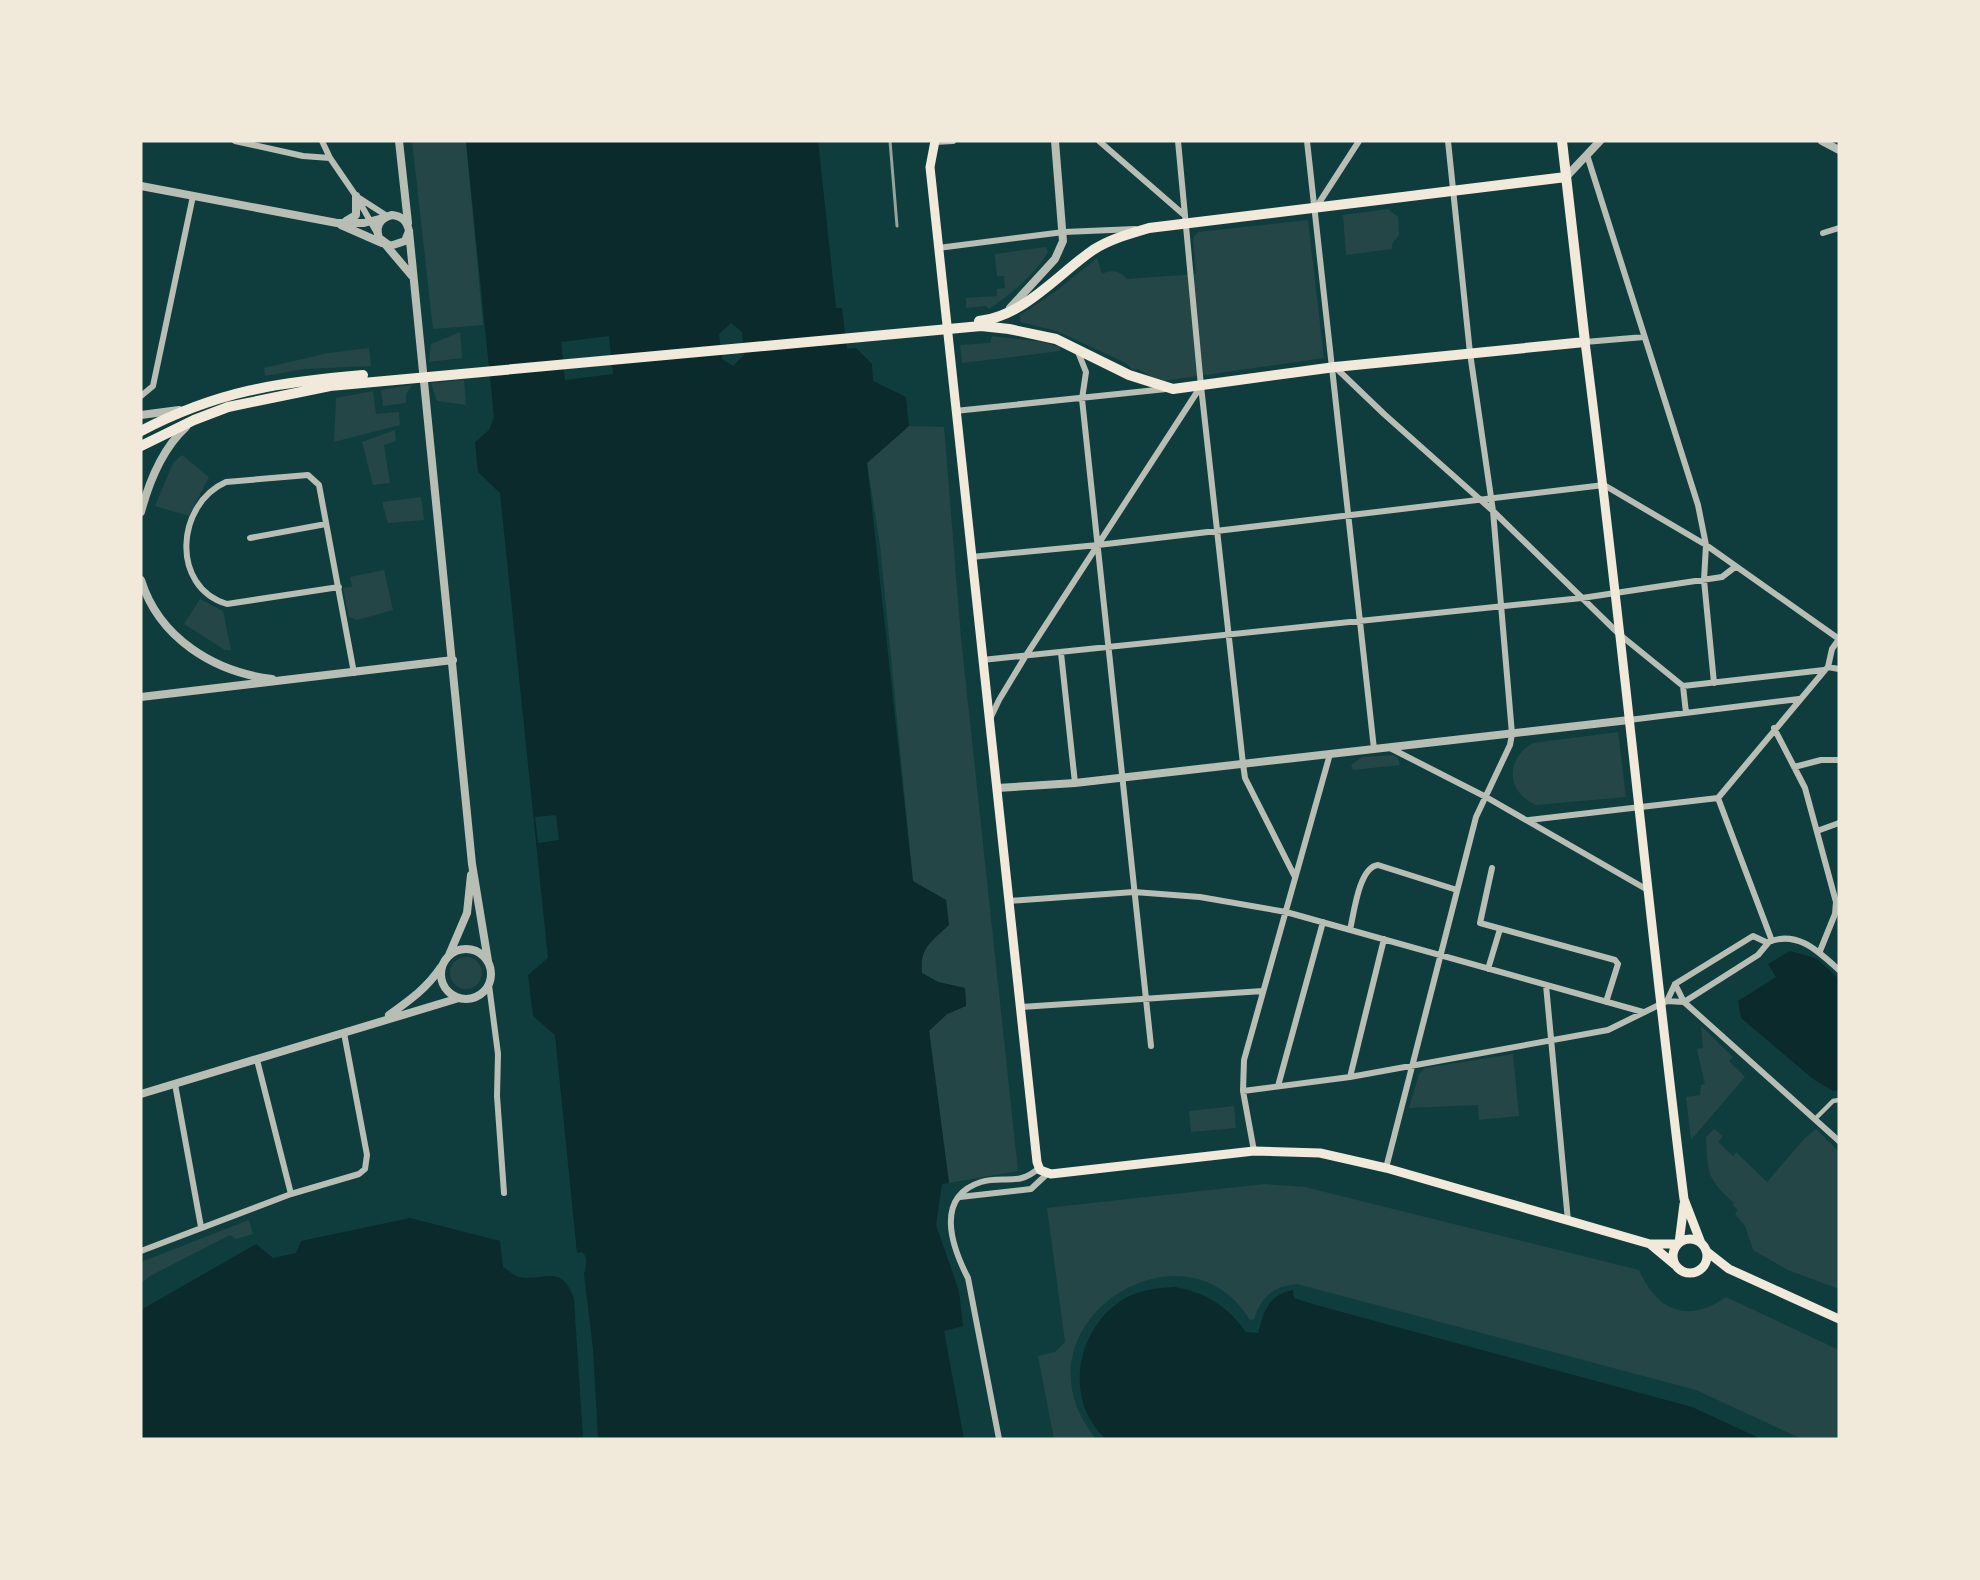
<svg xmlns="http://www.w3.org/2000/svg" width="1980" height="1580" font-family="'Source Serif 4',serif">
	<rect width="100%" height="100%" fill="#0f3d3e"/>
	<path fill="#244646" d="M412,141H466L483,325L433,329Z
		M1388,209L1398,217L1399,235L1392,244V249L1346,255L1343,215Z
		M1308,220L1324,358L1163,381L1153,378L1138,369L1133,370L1126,363L1057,331L1020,322V315L1055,292L1097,258L1102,274C1110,269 1121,271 1127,279L1196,274L1193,238L1198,232Z
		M1046,247L1048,252C1034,276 1012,293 989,309L985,306L966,308V298L997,296V289L1005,288L1004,276H997L995,254Z
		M460,332L462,358L429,362L431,344Z
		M992,336L1043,342L1060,347V351L962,363L960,345L990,343Z
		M369,348L371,366L304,369L265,376L264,368L328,353Z
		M464,380L466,405L437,401L431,383Z
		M412,385L406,394V403L383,406L381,390Z
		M373,391L376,414L399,412L400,425L334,442L336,398Z
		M909,426L944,427L961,638L1018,1171L949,1183L929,1030L947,1014L966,1006L965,988L938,982L922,973C919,948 932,941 949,924L946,900L913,882L880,545L867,463Z
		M395,430L396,441L384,445L390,483L373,485L362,442Z
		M182,455L209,477L189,516L155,506L173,463Z
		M421,497L424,520L388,523L382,502Z
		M384,570L393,610L357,620L349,617L343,588L352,587L350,577Z
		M200,599L223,611L231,650H225L184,624Z
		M1618,732L1626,797L1536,805C1506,792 1505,759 1533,743Z
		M1393,755L1398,758L1400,765L1353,770L1351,765L1362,757Z
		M450 973a16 16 0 1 1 32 0a16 16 0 1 1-32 0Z
		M1701,1026L1733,1057L1729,1061L1745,1077L1691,1140L1686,1097L1700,1095L1701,1085L1705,1084L1697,1049L1703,1048Z
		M1513,1054L1519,1116L1479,1120L1478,1105L1409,1108L1419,1074L1425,1068Z
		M1234,1106L1236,1128L1191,1132L1189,1111Z
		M1714,1129L1723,1136L1718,1142L1733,1156L1736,1152L1767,1182L1805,1138L1816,1129L1839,1152V1289L1788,1270L1753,1250L1745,1226L1735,1214L1738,1210L1733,1205L1734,1203C1706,1178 1708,1173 1706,1137Z
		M1264,1184L1305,1187L1639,1270C1657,1311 1688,1324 1726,1297L1839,1350V1439H1802L1696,1390L1297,1284C1274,1286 1261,1297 1254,1319L1250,1320C1183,1210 1005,1327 1096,1439H1054L1038,1356L1055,1352L1065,1342L1047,1208Z
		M249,1220L253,1234L236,1239L230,1235L150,1276L141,1283V1262Z"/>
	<path fill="#0a2a2b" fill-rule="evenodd" d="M466,141H818L836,308H842L847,349L856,348L872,364L873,381L906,397L909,426L867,463L913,881L946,900L949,925C932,941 919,948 922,973L938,982L965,988L966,1006L947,1014L929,1031L949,1183L942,1184L936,1225L959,1291L963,1326L944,1331L964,1439H598L593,1349L584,1274C586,1266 589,1258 582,1252L577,1253L555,1035L533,1016L528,975L548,958L500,493L478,472L475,442L489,430L494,417ZM731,323L742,332L744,355L733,366L722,359L719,334ZM609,336L613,374L565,380L561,342Z
		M1790,951L1816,958L1839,979V1090L1833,1091L1813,1079L1741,1018L1738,1001L1776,977L1768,964Z
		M410,1218L500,1241L503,1267C508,1270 514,1276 519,1277C546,1282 561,1262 574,1299L583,1439H141V1310L256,1244L273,1258L296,1253L301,1241Z
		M1175,1287C1207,1293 1227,1306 1246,1332L1258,1333C1264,1311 1268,1295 1293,1290L1294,1298L1316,1305L1692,1407L1761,1439H1106C1063,1400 1076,1330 1122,1300C1138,1290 1156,1288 1175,1287Z"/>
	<path fill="#0f3d3e" d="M556,815L559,840L538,843L535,817Z"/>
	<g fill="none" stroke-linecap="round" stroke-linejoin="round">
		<path stroke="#b8beb3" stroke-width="4.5" d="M1815,1119L1833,1101L1839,1100"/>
		<path stroke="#b8beb3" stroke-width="6" d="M235,141L303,156L330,158
			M322,141L330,158L356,196
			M1099,141L1183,214
			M1178,141L1201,386L1243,764L1245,778L1295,877
			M1307,141L1374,749
			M935,142L953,141
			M1587,155L1698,505L1706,545L1704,580L1714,683
			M1317,206L1359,141
			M377,233L356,196L387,216
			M1823,233L1839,228
			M938,248L1064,232L1135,229
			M1585,342L1644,337
			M1078,352L1086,372L1082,399L1151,1046
			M1335,367L1384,414L1493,511L1619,634L1683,686L1686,713
			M141,396L153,386L193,196
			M955,411L1166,389
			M250,538L326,524
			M971,557L1098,545L1604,485L1706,545L1839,639
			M339,587L227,604C170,587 176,504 226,482L308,475L319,485L354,673
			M1061,653L1075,783
			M982,660L1582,598L1722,577L1735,567
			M1828,667L1832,649L1839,639
			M1683,686L1824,670
			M990,719L999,700L1025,657L1201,386
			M1629,720L1799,699
			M1774,728L1805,788L1836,902L1835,914L1820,951
			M1390,748L1486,797L1646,889
			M1794,767L1821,760H1839
			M1718,798L1825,670L1828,667L1839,669
			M1718,798L1772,941
			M1529,820L1718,798
			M1817,831L1839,823
			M1492,868L1480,923L1615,960L1618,964L1606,1002
			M1009,901L1134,892L1200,897L1286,912L1643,1012
			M1350,930C1354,913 1359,867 1378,865L1457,890
			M1768,942C1798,930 1819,952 1839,970
			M1488,969L1500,929
			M1675,984L1684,1002L1839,1141
			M489,985L498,1054L497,1096L504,1193
			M1546,985L1568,1221
			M1667,1001L1675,984L1753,936L1768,943
			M1667,1001L1684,1002L1758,955L1768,943
			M1021,1007L1263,991
			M257,1060L291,1194
			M1350,1077L1384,939
			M175,1084L201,1227
			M1278,1086L1323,922
			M1243,1091L1350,1077L1608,1030L1667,1001
			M1254,1151L1243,1091L1244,1060L1330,754
			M1386,1168L1476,817L1510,745L1512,734L1493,511L1470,353L1448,141
			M960,1197L1031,1189L1047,1174
			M141,1251L291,1194L359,1174L365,1169L367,1155L344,1033
			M999,1439L968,1278C952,1247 934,1197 981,1182C1004,1175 1018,1187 1039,1168"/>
		<path stroke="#b8beb3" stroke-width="8" d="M399,141L408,223
			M1822,141L1839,150
			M1566,177L1600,141
			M141,186L337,223H364L383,218
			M346,221L356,215V196
			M341,225L382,243
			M409,231L405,241L390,246L379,238C375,226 380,218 392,215C402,216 407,221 409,231L472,864L488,961
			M385,244L412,276
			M1010,308L1055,259L1063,241L1055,141
			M141,415L179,410
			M141,512C149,482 162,449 186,427
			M141,580C159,638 214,672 272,679
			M141,697L453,660
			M997,788L1075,783L1629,720
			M441 974a25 25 0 1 1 50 0a25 25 0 1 1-50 0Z
			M449,955L467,913L471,875
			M389,1015C410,1000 427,988 441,967
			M141,1094L459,998"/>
		<path stroke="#f1e9da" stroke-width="9" d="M935,141L930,167L1037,1162L1040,1170L1051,1174L1254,1151L1320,1153L1386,1168L1650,1244H1678
			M1585,342C1622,627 1648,913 1684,1199L1701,1243
			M1673 1256a17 17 0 1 1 34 0a17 17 0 1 1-34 0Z
			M1679,1243L1684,1204
			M1650,1244L1674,1264
			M1706,1251L1729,1269L1839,1319"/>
		<path stroke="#f1e9da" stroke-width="10" d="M979,321C1024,316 1057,275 1093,250C1110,239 1129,234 1149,228L1566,177
			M141,431C217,391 279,382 363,375
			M141,446L194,420L228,407L330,386L981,326L1009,329L1056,339L1129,375L1173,389L1335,367L1585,342L1562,141"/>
		<path stroke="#97a49c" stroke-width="3" d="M890,141L897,226"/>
	</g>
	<rect width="1980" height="1580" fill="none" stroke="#f1e9da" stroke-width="285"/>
</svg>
